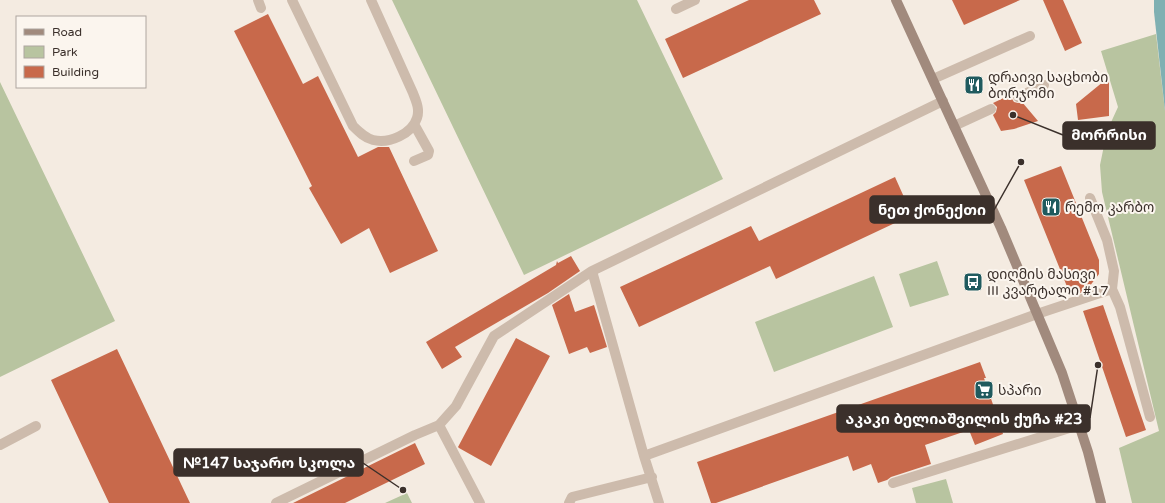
<svg xmlns="http://www.w3.org/2000/svg" width="1165" height="503" font-family="'Varela Round','Noto Sans Georgian',sans-serif">
	<rect width="100%" height="100%" fill="#f4ebe1"/>
	<path fill="#b8c4a0" d="M392,0H637L723,179L524,275Z
		M1156,34L1165,111V503H1132L1119,448L1159,431L1102,192L1100,165L1107,131L1118,107L1101,51Z
		M0,82L115,321L0,377Z
		M937,261L949,295L910,307L899,274Z
		M874,276L893,327L774,372L755,322Z
		M946,479L953,503H916L912,488Z
		M407,493L412,503H385Z"/>
	<path fill="#7fb0b2" d="M1154,0H1165V111L1154,12Z"/>
	<path fill="#c8694b" d="M749,0H814L821,14L683,78L665,39Z
		M952,0H1020L964,25Z
		M1043,0H1063L1082,43L1065,51Z
		M268,14L303,84L318,76L358,157L378,147H389L438,251L390,273L369,228L341,244L309,188L312,186L234,31Z
		M1109,77V116L1078,120L1076,104Z
		M1012,94V99L1014,102L1018,103L1022,102L1038,121L1014,129L1001,131L993,115L996,112L997,107L993,103Z
		M1061,166L1099,260V274L1086,291L1077,294L1076,291L1070,294L1024,180Z
		M895,177L912,215L776,279L770,266L639,327L620,287L751,226L759,241Z
		M571,256L580,271L548,293L455,347L462,357L442,369L426,342L556,265L557,261L558,263Z
		M569,294L575,312L594,305L607,347L590,353L587,347L569,354L552,305Z
		M1103,305L1146,430L1126,437L1083,311Z
		M516,338L550,356L491,466L459,448L458,447Z
		M117,349L190,503H109L51,380Z
		M980,362L986,378H984L1003,434L975,445L969,430L925,445L931,464L891,477L887,480L878,483L871,464L853,471L848,456L716,503H711L697,462Z
		M415,443L425,464L345,503H293Z"/>
	<g fill="none" stroke-linecap="round" stroke-linejoin="round">
		<path stroke="#cdbbac" stroke-width="10" d="M258,0L261,8
			M292,0L353,126C359,132 365,138 373,140C389,144 412,134 417,118C420,109 416,101 413,93L371,0
			M676,9L695,0
			M933,79L1030,36
			M1018,97L1044,85
			M954,126L991,109
			M414,161L428,155L429,151L414,124
			M592,271L943,101
			M1112,289L1120,307L1150,417
			M439,425L480,503
			M0,445L36,426
			M644,456L1037,314L1112,289L1114,271L1107,240L1090,198
			M893,483L1079,425
			M276,503L415,435L439,425L456,406L494,336L592,271L644,456L659,503
			M569,503L572,497L652,477"/>
		<path stroke="#a18a7d" stroke-width="10" d="M896,0L1001,228L1062,373L1088,452L1101,503"/>
	</g>
	<defs>
		<g id="restaurant-square" transform="scale(1)"><rect x="-9" y="-9" width="18" height="18" rx="4" fill="#1f5a5e" stroke="#fbf5ee"/><path d="M-5-6h1v4h1v-4h1v4h1v-4h1v5L-1.5 .5V6h-2V.5L-5-1ZM5-6V6H3V1.5H1.5Q1.5-4 5-6Z" fill="#fff"/></g>
		<g id="bus-square" transform="scale(1)"><rect x="-9" y="-9" width="18" height="18" rx="4" fill="#1f5a5e" stroke="#fbf5ee"/><path d="M-5-6H5V4H4V6H2V4H-2V6H-4V4H-5ZM-3.5-4V0h7V-4ZM-3.5 1.2v1.5H-2V1.2ZM2 1.2v1.5H3.5V1.2Z" fill="#fff"/></g>
		<g id="supermarket-square" transform="scale(1)"><rect x="-9" y="-9" width="18" height="18" rx="4" fill="#1f5a5e" stroke="#fbf5ee"/><path d="M-6-5.5h2.5l.6 2H6L4.5 2H-2.5L-4.4-4H-6ZM-1.5 3.2a1.3 1.3 0 1 0 .1 0ZM3 3.2a1.3 1.3 0 1 0 .1 0Z" fill="#fff"/></g>
	</defs>
	<g fill-rule="evenodd">
		<use href="#restaurant-square" x="974" y="85"/>
		<use href="#restaurant-square" x="1051" y="207"/>
		<use href="#bus-square" x="973" y="282"/>
		<use href="#supermarket-square" x="984" y="390"/>
	</g>
	<g text-anchor="middle" stroke-width="4" stroke-linejoin="round" paint-order="stroke">
		<g font-size="14" fill="#3b302b" stroke="#fbf5ee" text-anchor="start">
			<text x="988" y="82">დრაივი საცხობი<tspan x="988" dy="16">ბორჯომი</tspan></text>
			<text x="1065" y="212">რემო კარბო</text>
			<text x="987" y="279">დიღმის მასივი<tspan x="987" dy="16">III კვარტალი #17</tspan></text>
			<text x="998" y="395">სპარი</text>
		</g>
	</g>
	<path fill="none" stroke="#3b302b" stroke-width="1.5" d="M1013 115L1063 135M1021 162L994 210M1098 365L1090 418M403 490L363 463"/>
	<g fill="#3b302b" stroke="#fbf5ee" stroke-width="1.5">
		<circle cx="1013" cy="115" r="4"/>
		<circle cx="1021" cy="162" r="4"/>
		<circle cx="1098" cy="365" r="4"/>
		<circle cx="403" cy="490" r="4"/>
	</g>
	<g fill="#3b302b" stroke="#3b302b" stroke-width="1.5">
		<rect x="1063" y="122" width="92" height="27" rx="4"/>
		<rect x="870" y="196" width="124" height="27" rx="4"/>
		<rect x="837" y="405" width="253" height="27" rx="4"/>
		<rect x="174" y="449" width="189" height="27" rx="4"/>
	</g>
	<g font-size="15" text-anchor="middle" font-weight="bold" fill="#fff">
		<text x="1109" y="140">მორრისი</text>
		<text x="932" y="215">ნეთ ქონექთი</text>
		<text x="964" y="424">აკაკი ბელიაშვილის ქუჩა #23</text>
		<text x="269" y="468">№147 საჯარო სკოლა</text>
	</g>
	<rect x="16" y="16" width="130" height="72" fill="#fbf5ee" stroke="#aea6a0"/>
	<rect x="24" y="29" width="20" height="6" fill="#a18a7d" stroke="#aea6a0"/>
	<text x="52" y="36" font-size="12" fill="#3b302b">Road</text>
	<rect x="24" y="46" width="20" height="12" fill="#b8c4a0" stroke="#aea6a0"/>
	<text x="52" y="56" font-size="12" fill="#3b302b">Park</text>
	<rect x="24" y="66" width="20" height="12" fill="#c8694b" stroke="#aea6a0"/>
	<text x="52" y="76" font-size="12" fill="#3b302b">Building</text>
</svg>
